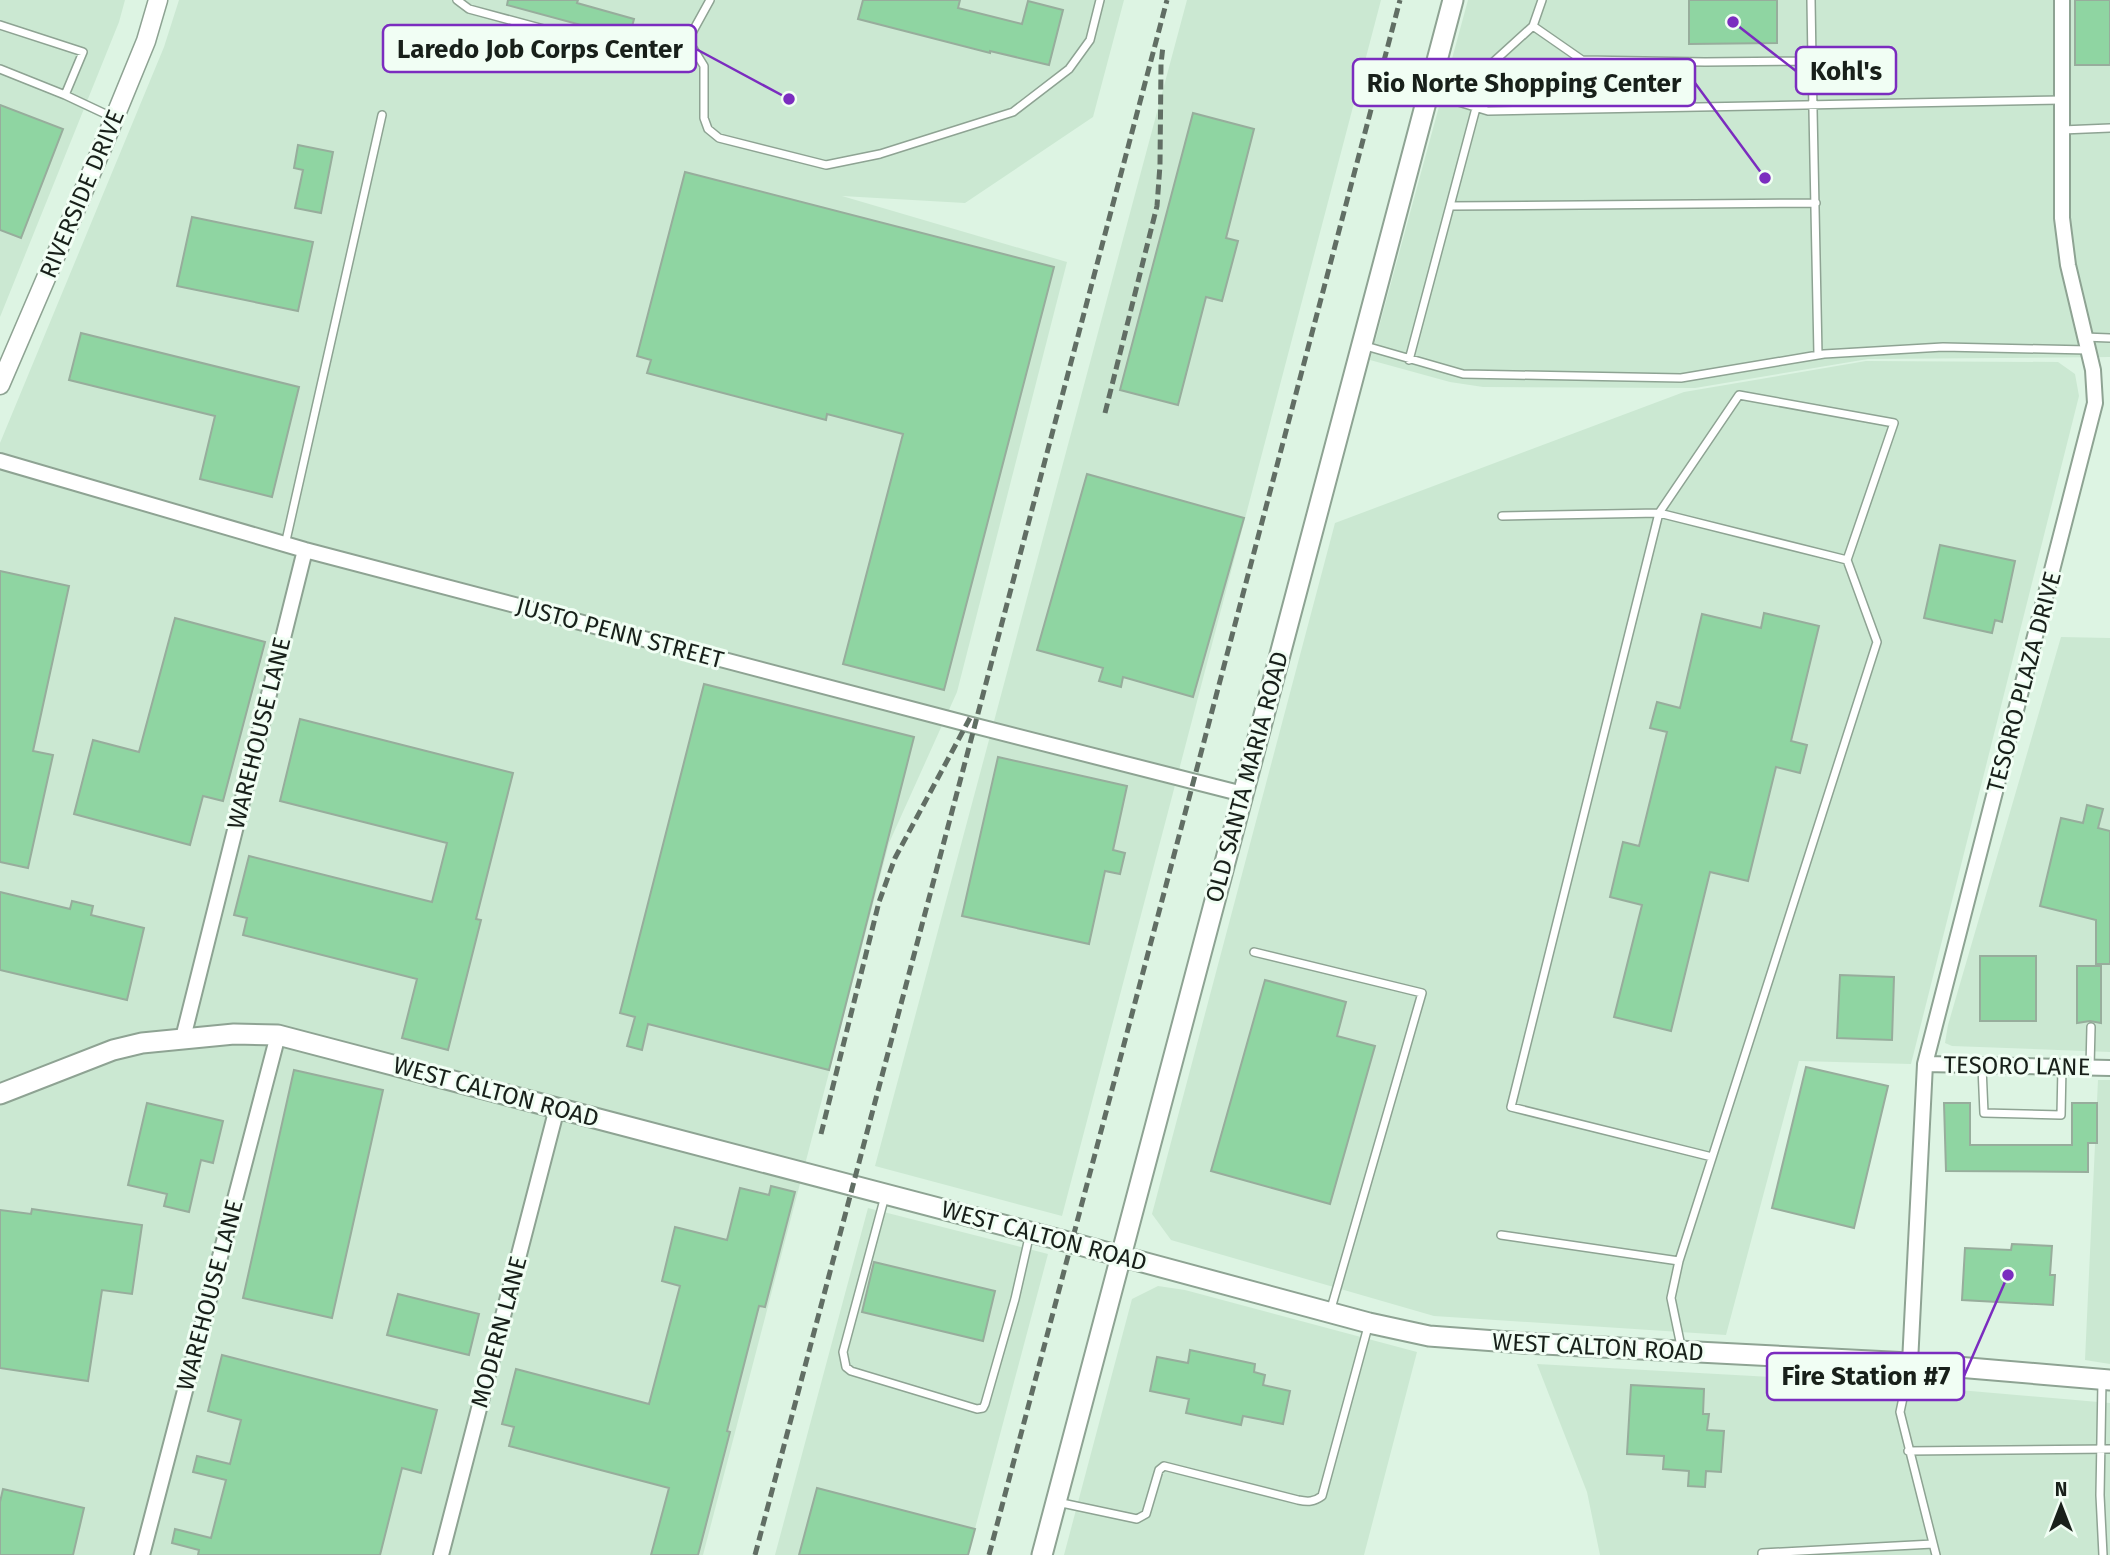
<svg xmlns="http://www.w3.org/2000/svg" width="2110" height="1555" font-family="'Fira Sans',sans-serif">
	<rect width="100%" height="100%" fill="#ddf4e3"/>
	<path fill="#cbe8d2" d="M0,0H125L119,22L0,317Z
		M179,0H1124L1093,117L965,203L842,196L1067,262L957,692L889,843L703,1555H0V443L164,47Z
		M1187,0H1381L1062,1216L875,1166Z
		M1468,0H2110V357L1868,359L1695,388L1483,387L1450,382L1370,360Z
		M1866,361L2058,362L2075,374L2079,396L1911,1064L1799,1061L1726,1335L1434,1316L1171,1240L1152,1214L1335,523L1684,392Z
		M2061,637L2110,638V1052L1952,1046L1945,1043L1948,1025Z
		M2098,1080H2110V1364L2085,1360Z
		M868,1208L1048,1254L968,1555H775Z
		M1158,1286L1185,1290L1417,1352L1364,1555H1064L1132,1299Z
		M1537,1364L1878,1383L2110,1403V1555H1600L1587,1492Z"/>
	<path fill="#8fd5a2" stroke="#97ad9c" stroke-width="2" d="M508,0H578L577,3L634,19L629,38L507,5Z
		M863,0H960L958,8L1022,24L1028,1L1063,10L1049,65L990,51V53L858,19Z
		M1689,0H1777V43L1689,44Z
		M2075,0H2110V65H2075Z
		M0,105L63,129L21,238L0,230Z
		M1193,113L1254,129L1226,238L1238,241L1222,301L1206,297L1178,405L1120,390Z
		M298,145L333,152L321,213L295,208L303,170L294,168Z
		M685,172L1054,267L944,690L843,664L903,434L827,414L826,420L647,373L651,360L637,356Z
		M192,217L313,242L298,311L177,286Z
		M81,333L299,387L272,497L200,479L215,416L69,380Z
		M1087,474L1244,518L1193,697L1123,677L1121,687L1099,681L1103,668L1037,650Z
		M1940,545L2015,561L2002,622L1995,620L1992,633L1924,618Z
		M0,571L69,586L33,751L53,755L28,868L0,862Z
		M1764,613L1819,626L1791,741L1807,745L1800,773L1776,767L1748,881L1710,872L1671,1031L1614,1017L1642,905L1610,897L1623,842L1639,846L1667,732L1650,728L1657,702L1680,708L1702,614L1761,628Z
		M175,618L265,642L223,801L203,796L190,845L74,814L93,740L139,752Z
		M704,684L914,737L829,1070L648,1024L642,1050L627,1046L635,1017L620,1013Z
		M300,719L513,773L476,919L481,920L448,1050L402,1038L417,979L243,935L247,918L234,915L249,856L432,902L447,843L280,801Z
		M998,757L1127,786L1113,850L1125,853L1120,874L1105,871L1089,944L962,916Z
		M2087,805L2103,809L2098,828L2110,831V964H2096V920L2040,906L2061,818L2083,823Z
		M0,892L70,909L72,901L93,906L91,915L144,928L127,1000L0,970Z
		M1980,956H2036V1021H1980Z
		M2077,966H2101V1023L2090,1021L2077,1023Z
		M1840,975L1894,977L1892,1040L1837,1038Z
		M1265,980L1346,1002L1337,1036L1375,1046L1330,1204L1211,1171Z
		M1806,1067L1888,1086L1854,1228L1772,1208Z
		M294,1070L383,1090L332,1318L243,1298Z
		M147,1103L223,1121L213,1163L201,1160L189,1212L164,1206L167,1194L128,1185Z
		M1944,1103H1970V1145H2072V1103H2097V1143H2088V1172L1946,1171Z
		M771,1186L795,1192L765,1307L759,1306L727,1431L730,1432L698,1555H651L669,1488L509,1446L514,1427L502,1424L516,1369L649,1404L680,1286L662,1281L675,1227L727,1240L740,1188L769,1195Z
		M32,1209L142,1225L132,1294L102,1290L88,1381L0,1368V1210L31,1214Z
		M2012,1244L2052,1246L2050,1275H2055L2053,1305L1962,1300L1965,1248L2011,1250Z
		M874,1262L995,1291L983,1341L862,1312Z
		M398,1294L479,1314L469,1355L387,1335Z
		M1190,1350L1255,1364L1254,1372L1265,1375L1263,1385L1290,1391L1283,1424L1243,1416L1241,1425L1186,1413L1189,1399L1150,1391L1157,1357L1188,1363Z
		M222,1355L437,1410L421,1473L402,1468L380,1555H198L199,1550L172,1543L175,1529L211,1538L226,1480L193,1472L197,1456L230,1464L241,1420L208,1411Z
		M1631,1385L1704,1389L1703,1414H1709L1707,1430L1724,1431L1721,1472L1706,1471L1705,1487L1688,1486L1689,1471L1663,1469L1664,1456L1627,1454Z
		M817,1488L975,1529L968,1555H799Z
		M3,1489L84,1508L73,1555H0V1502Z"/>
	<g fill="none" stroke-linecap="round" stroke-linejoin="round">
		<g stroke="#8ea393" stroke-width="10">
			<path id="service" d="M457,0L469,9L644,56H669L688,40L710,0
				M1811,0L1812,61
				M0,25L83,52L65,95
				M1533,26L1582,60L1705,62L1812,61L1818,355
				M688,40L704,66V118L708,129L719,138L826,165L880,154L1013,112L1069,69L1090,40L1100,0
				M0,69L65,95L114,118
				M1429,93L1488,111L2062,100
				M2062,130L2110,128
				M1450,206L1816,203
				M2084,337L2110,338
				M1362,345L1463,374L1681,378L1824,354L1943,347L2088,350
				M1409,360L1476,108L1490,65L1533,26L1542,0
				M1502,516L1659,513L1739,395L1894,423L1847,560
				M285,545L382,115
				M1254,952L1422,993L1330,1312
				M1982,1067L1984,1113L2061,1115L2062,1067
				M2090,1067L2091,1027
				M885,1196L843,1352L846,1367L851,1371L977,1409L983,1408L985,1404L1015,1299L1030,1233
				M1501,1235L1679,1261
				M1682,1351L1671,1298L1679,1261L1877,642L1847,560L1659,513L1511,1107L1712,1157
				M1910,1365L1900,1412L1936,1555
				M2102,1381L2100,1495L2103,1555
				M1908,1451L2110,1449
				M1057,1502L1137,1519L1146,1514L1159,1470L1164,1466L1298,1500C1308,1502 1314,1502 1322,1496L1369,1323
				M1762,1555V1553L1933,1544"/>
		</g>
		<g stroke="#8ea393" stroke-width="18">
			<path id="minor" d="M0,461L305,550L968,724L1243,794
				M183,1038L305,550
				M1925,1064L2110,1068
				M1910,1363L1925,1064L2095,403L2093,370L2068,265L2062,218V0
				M142,1555L278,1035
				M441,1555L557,1108"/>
		</g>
		<g stroke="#8ea393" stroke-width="21">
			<path id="tertiary" d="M0,385L105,141L146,41L158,0"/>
		</g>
		<g stroke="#8ea393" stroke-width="23">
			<path id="secondary" d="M0,1094L113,1050L142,1043L234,1034L278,1035L1072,1243L1369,1323L1429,1336L1523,1343L1910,1363L2110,1380
				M1042,1555L1453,0"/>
		</g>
		<use href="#service" stroke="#fff" stroke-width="7"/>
		<use href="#minor" stroke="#fff" stroke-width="14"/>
		<use href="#tertiary" stroke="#fff" stroke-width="18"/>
		<use href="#secondary" stroke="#fff" stroke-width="19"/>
		<path stroke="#616e64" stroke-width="5" stroke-dasharray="10 5" stroke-linecap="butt" d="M1105,413L1157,206L1160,165L1161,64L1163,46
			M821,1134L879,902L895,858L970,718
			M755,1555L1167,0
			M989,1555L1400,0"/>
	</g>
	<g text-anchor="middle" stroke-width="6" stroke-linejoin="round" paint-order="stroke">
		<g font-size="24" fill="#18201a" stroke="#f1fef4">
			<text transform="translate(82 194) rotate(-67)" y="8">RIVERSIDE DRIVE</text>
			<text transform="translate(620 633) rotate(15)" y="8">JUSTO PENN STREET</text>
			<text transform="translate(2024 682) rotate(-75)" y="8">TESORO PLAZA DRIVE</text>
			<text transform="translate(259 733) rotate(-76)" y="8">WAREHOUSE LANE</text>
			<text transform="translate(1247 777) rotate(-75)" y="8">OLD SANTA MARIA ROAD</text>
			<text transform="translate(2017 1066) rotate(1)" y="8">TESORO LANE</text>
			<text transform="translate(496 1092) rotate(15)" y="8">WEST CALTON ROAD</text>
			<text transform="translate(1044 1236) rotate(15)" y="8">WEST CALTON ROAD</text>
			<text transform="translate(210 1295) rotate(-75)" y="8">WAREHOUSE LANE</text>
			<text transform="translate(499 1332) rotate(-75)" y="8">MODERN LANE</text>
			<text transform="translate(1598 1347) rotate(3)" y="8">WEST CALTON ROAD</text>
		</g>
	</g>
	<path fill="none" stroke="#7b2cbf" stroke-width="2.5" d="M789 99L696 49M1733 22L1796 71M1765 178L1695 83M2008 1275L1964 1376"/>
	<g fill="#7b2cbf" stroke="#f1fef4" stroke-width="2.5">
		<circle cx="789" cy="99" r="7"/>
		<circle cx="1733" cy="22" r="7"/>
		<circle cx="1765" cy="178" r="7"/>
		<circle cx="2008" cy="1275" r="7"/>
	</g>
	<g fill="#f1fef4" stroke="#7b2cbf" stroke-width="2.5">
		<rect x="383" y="25" width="313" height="47" rx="7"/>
		<rect x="1796" y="47" width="100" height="47" rx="7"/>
		<rect x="1353" y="59" width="342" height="47" rx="7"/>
		<rect x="1767" y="1353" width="197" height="47" rx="7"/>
	</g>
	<g font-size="26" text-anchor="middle" font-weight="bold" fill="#18201a">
		<text x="540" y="58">Laredo Job Corps Center</text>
		<text x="1846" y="80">Kohl's</text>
		<text x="1524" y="92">Rio Norte Shopping Center</text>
		<text x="1866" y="1385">Fire Station #7</text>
	</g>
	<g transform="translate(2061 1506)" stroke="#f1fef4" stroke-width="5" paint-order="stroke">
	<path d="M0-5L12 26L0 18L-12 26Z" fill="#18201a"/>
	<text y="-10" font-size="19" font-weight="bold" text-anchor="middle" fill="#18201a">N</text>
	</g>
</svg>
